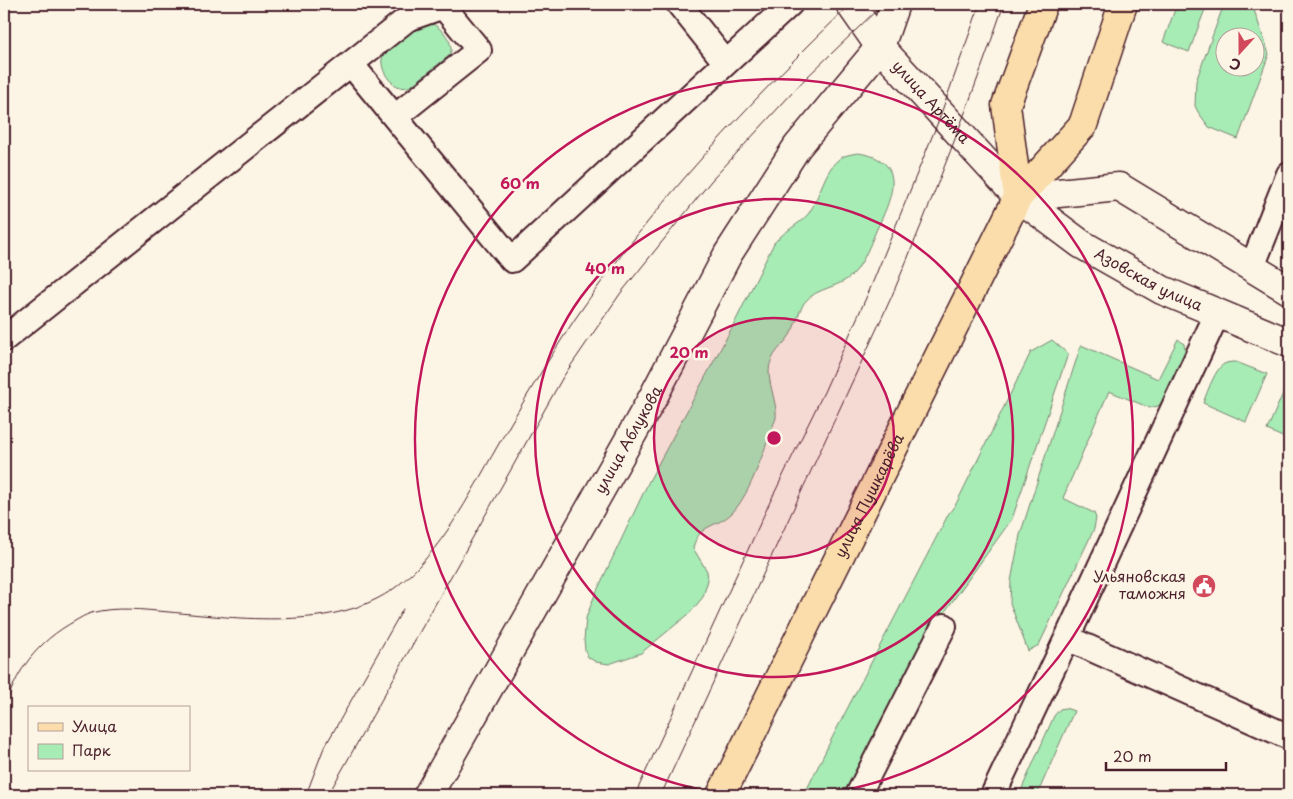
<svg xmlns="http://www.w3.org/2000/svg" width="1293" height="799" font-family="'Playpen Sans',sans-serif">
	<rect width="100%" height="100%" fill="#fcf5e5"/>
	<filter id="ink" filterUnits="userSpaceOnUse"><feTurbulence type="fractalNoise" baseFrequency=".02" numOctaves="2"/><feDisplacementMap in="SourceGraphic" scale="10" xChannelSelector="R" yChannelSelector="G"/><feConvolveMatrix kernelMatrix="1 2 1 2 8 2 1 2 1" color-interpolation-filters="sRGB"/></filter>
	<g filter="url(#ink)">
		<path fill="#a7ebb5" stroke="#788570" fill-rule="evenodd" d="M1177,4H1207L1189,52L1163,42Z
			M1224,4H1252L1269,54L1238,139L1209,127L1198,112L1195,106L1196,81ZM1226,38H1256V68H1226Z
			M428,22C441,26 455,42 450,55L411,86C395,94 377,70 383,55L420,25Z
			M858,153C910,160 891,200 876,231C870,245 864,261 855,272C841,289 817,286 804,303C798,313 796,325 790,335C785,343 776,350 772,359C763,376 778,400 776,418C765,446 752,492 732,513C717,528 699,523 693,548L707,571L708,580L703,597L690,613L641,653L609,664L596,662L588,657L585,650L584,640L586,618L594,597L649,481L734,324L774,243C784,231 799,225 809,213C820,197 824,170 840,158C845,155 852,154 858,153Z
			M1178,339L1184,344L1186,354L1165,399L1158,406L1150,408L1109,391L1063,498L1094,513L1096,518L1094,529L1039,645L1028,651L1010,603L1011,581L1020,535L1081,345L1158,379Z
			M1052,340L1068,354L1012,519L936,624L849,795H804L833,736L949,513L956,504L1031,352Z
			M1236,362L1267,374L1246,422L1203,403C1207,393 1215,369 1224,364C1228,362 1232,362 1236,362Z
			M1287,384H1289V440L1267,430Z
			M1065,708L1074,711L1037,795H1019L1054,716L1060,709Z"/>
		<g fill="none" stroke-linecap="round" stroke-linejoin="round">
			<g stroke="#4a1f2b" stroke-width="28">
				<path id="service" d="M679,4L726,63L790,4
					M351,64L512,260L726,63
					M395,117L479,50L443,6
					M1252,267L1289,174
					M1217,314L1067,638L1289,737
					M4,339L407,19L449,4
					M858,795L944,626
					M993,795L1067,638"/>
			</g>
			<g stroke="#4a1f2b" stroke-width="31">
				<g id="minor">
					<path d="M850,4L880,47"/>
					<path d="M880,47L895,4"/>
					<path id="s1" d="M1018,197L1081,244L1162,290L1289,343"/>
					<path d="M1018,197L1119,187L1289,290"/>
				</g>
			</g>
			<g stroke="#4a1f2b" stroke-width="31">
				<g id="tertiary">
					<path id="s2" d="M428,795L652,399L728,254L797,147L880,47L1018,197"/>
				</g>
			</g>
			<g stroke="#4a1f2b" stroke-width="31">
				<g id="primary">
					<path d="M1018,197L1006,105L1043,4"/>
					<path id="s3" d="M721,795L1018,197L1083,125L1123,4"/>
				</g>
			</g>
			<use href="#service" stroke="#fcf5e5" stroke-width="24"/>
			<use href="#minor" stroke="#fcf5e5" stroke-width="28"/>
			<use href="#tertiary" stroke="#fcf5e5" stroke-width="28"/>
			<use href="#primary" stroke="#faddab" stroke-width="28"/>
			<path stroke="#4a1f2b" stroke-width="1" d="M4,712C14,672 38,641 75,621C80,618 85,615 91,613C116,606 143,610 169,612C238,618 336,632 396,587C442,551 469,496 497,447C522,404 547,361 575,319C654,204 751,100 851,4
				M306,795L323,750L403,609
				M328,795L563,377L620,294L711,181L805,79L883,4
				M635,795L769,504L824,392L870,289L938,122L980,4
				M661,795L891,298C932,201 970,103 1004,4"/>
		</g>
	</g>
	<circle cx="774" cy="438" r="120" fill="#c2185b" fill-opacity=".12"/>
	<g fill="none" stroke="#c2185b" stroke-width="2.5">
		<circle cx="774" cy="438" r="120"/>
		<circle cx="774" cy="438" r="239"/>
		<path d="M736 795A359 359 0 1 1 812 795"/>
	</g>
	<defs>
		<g id="civic-disc" transform="scale(1.25)"><circle r="9.5" fill="#d1495b" stroke="#fcf5e5"/><path d="M-.6-6.5H3V-4.5H.6V-3L4-1V1h2V6H-6V1h2V-1L-.6-3ZM-1.2 2.5V6h2.4V2.5Z" fill="#fff"/></g>
	</defs>
	<g fill-rule="evenodd">
		<use href="#civic-disc" x="1204" y="586"/>
	</g>
	<g text-anchor="middle" stroke-width="5" stroke-linejoin="round" paint-order="stroke">
		<g font-size="15" fill="#4a1f2b" stroke="#fcf5e5">
			<text dy="5" stroke="none"><textPath href="#s2" startOffset="951">улица Артёма</textPath></text>
			<text dy="5" stroke="none"><textPath href="#s1" startOffset="155">Азовская улица</textPath></text>
			<text dy="5" stroke="none"><textPath href="#s2" startOffset="408">улица Аблукова</textPath></text>
			<text dy="5" stroke="none"><textPath href="#s3" startOffset="334">улица Пушкарёва</textPath></text>
		</g>
		<g font-size="15" fill="#4a1f2b" stroke="#fcf5e5" text-anchor="end">
			<text x="1186" y="582">Ульяновская<tspan x="1186" dy="17">таможня</tspan></text>
		</g>
	</g>
	<circle cx="774" cy="438" r="8" fill="#c2185b" stroke="#fcf5e5" stroke-width="2.5"/>
	<g font-size="15" text-anchor="middle" font-weight="bold" fill="#c2185b" stroke="#fcf5e5" stroke-width="5" stroke-linejoin="round" paint-order="stroke">
		<text x="520" y="189">60 m</text>
		<text x="605" y="274">40 m</text>
		<text x="689" y="358">20 m</text>
	</g>
	<rect width="1293" height="799" fill="none" stroke="#fcf5e5" stroke-width="20"/>
	<rect x="10" y="10" width="1273" height="779" fill="none" stroke="#4a1f2b" stroke-width="2" filter="url(#ink)"/>
	<rect x="28" y="706" width="162" height="65" fill="#fcf5e5" stroke="#b59f9b"/>
	<rect x="38" y="723" width="25" height="8" fill="#faddab" stroke="#b59f9b"/>
	<text x="72" y="732" font-size="15" fill="#4a1f2b">Улица</text>
	<rect x="38" y="744" width="25" height="15" fill="#a7ebb5" stroke="#b59f9b"/>
	<text x="72" y="756" font-size="15" fill="#4a1f2b">Парк</text>
	<g transform="translate(1240 52) rotate(201)"><circle r="24" fill="#fcf5e5" stroke="#b59f9b"/>
	<path d="M0-4L9 19L0 12L-9 19Z" fill="#d1495b"/>
	<text y="-8" font-size="14" font-weight="bold" text-anchor="middle" fill="#4a1f2b">С</text>
	</g>
	<path d="M1106 762v8h120v-8" fill="none" stroke="#4a1f2b" stroke-width="2.5"/>
	<text x="1113" y="762" font-size="15" fill="#4a1f2b" stroke="#fcf5e5" stroke-width="4" paint-order="stroke">20 m</text>
</svg>
